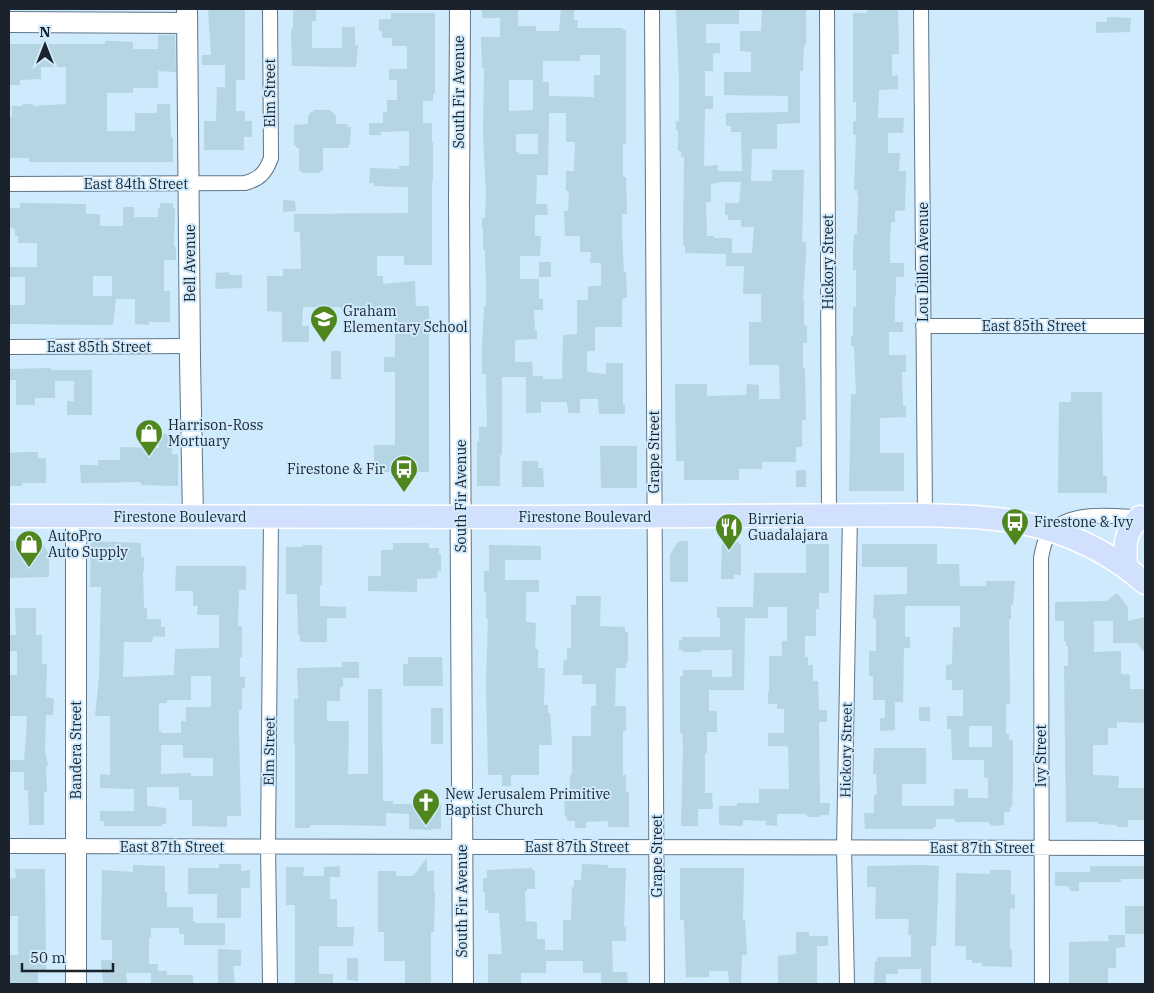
<svg xmlns="http://www.w3.org/2000/svg" width="1154" height="993" font-family="'IBM Plex Serif',serif">
	<rect width="100%" height="100%" fill="#cfe9fd"/>
	<path fill="#b4d5e1" fill-rule="evenodd" d="M208,9H245V80H236V111H245V121H252V137H244V150H204V121H216L217,87H225V65H202V55H211Z
		M296,9H316V21H312V48H342V27H355V45H358L356,67L292,66L291,31L293,27V11Z
		M482,9H518V26H536V31H559L561,9H574V20H578L577,28H623V30H626V144H623V177H626L627,214H622V232L624,272H626L627,298H623L622,302V327H595V351H587V372L606,374V363H623V405L625,404V414H599L598,399H580V413H568L567,402H541V413H526V377H502V455H500V486H477V441H479V426L487,427L486,377V374H482V348L484,306H486V286L485,250H483V228H482V218H485L486,195L483,134L484,68H482L481,37H500V18H482ZM580,55H600V75H594V97L549,96V82H543V61H580ZM509,80H533V110L509,111ZM549,113H566V142H575L574,171H566V191H569L568,211H564L565,236H580V252H591L590,263H601V286H588V300H577V334L563,335L562,379H543V376H533L532,362H515V340L537,339V330H535L534,310H543V299H539V279H520V256H540L541,236H535V215H548L547,204H536L537,175H548ZM516,134H538V154H519V152H516Z
		M676,9H739V24H706V43H720V53L713,54V71H705V96H713V109H705L704,166L718,165V171H742L741,132H731V126H726V113L788,112V96L724,95V72H751V52L740,51V31H761L762,9H806V44L804,46L803,71H800V123L777,124V149H752L751,181H772V170H804L802,242H806V256L803,300H804V325L807,326V343H803V368H805L806,420H802V447H796V462H762V469H739V480H684V461H676L675,384H707V396L746,395L747,384L759,385V399H780L779,365H749V322H761V294H743L744,266H726V254L685,253V246H683L684,157H681V151H678V130H676V121H679V81ZM718,182H741L739,203H725V215H728V220H741V227H754L752,253H732V238H714V236H707L706,202H711V184L718,183Z
		M867,9H898L899,54H892V76L898,75V89L879,90L878,118H904L903,133H888V153H900L899,171H906L905,210L895,211V222H891L890,243V263H904V277H896V297H895V322H903V332H889V355H906V372H902L903,406H906V417L880,418V453H904V491H849L851,394H856L854,346H851V336H853V307H856V270H853V251L854,234H857L858,194H857V190H854L856,135L853,134V122L856,121V102H853V13H867Z
		M391,13H435V94H433V101H423V123H432V142H433V179L432,185V265H404V256H377V276H383V284L415,281L416,306H429V472H374V445H395V372H384V357H395V310H341V307H303L302,326H309V342H282V312L267,311V276H283V269H301L300,232H294V214L408,213V187L374,186V183H369L370,168L399,169V166H409V131L381,132V135H369V123H383V112H387V100H397V80H389V69H407V46H392V38H382V31H379V19H391Z
		M1107,17L1131,18L1130,32L1096,33V22H1107Z
		M158,35H175L176,72L158,71V88H133V93H107V131H135V113H157V104H170L171,137H173V162H29V158H9V117H12V106H22L23,104H33V106L66,104V67H41V79L20,80V85H9V44H105V41H117L133,42V49H158Z
		M313,110H331V112H334V115H336V124H348V127H351L350,145H348V148H323V171H320V173H302V171H299V148H296V145H294V125L308,124V115H310V112H313Z
		M283,200L295,201L296,211L283,212Z
		M20,203L86,204V214H100V226H123V207H134V217H158V208H160V203H173V208H175L174,247H176V260H164V291H170V322H148L149,325L135,324V299H116L113,325L9,324V305H25V277H10V267H37V243H18V236H15V229L9,227V208H20ZM93,276H112V296H93Z
		M539,262H551V277H539Z
		M229,272V275H242V288L215,289L216,273Z
		M331,351H341V379H331Z
		M51,368V370H92V415H67V401H74V381H55V398H35V405H16V380H9V369Z
		M1071,392H1102L1103,476H1107V493H1058L1059,402H1071Z
		M159,434H172V454H178V486L141,485V482L81,483L80,465H98V460H120V447L159,448Z
		M600,446H637V488H601Z
		M24,452H38V458H46V483H22V486H9V453Z
		M522,461H538V468H543L544,487H522Z
		M796,470H806V487H796Z
		M9,541H34L44,545L49,555V577L9,578Z
		M91,541L141,543V557H144V571H143L144,608H147V619H161V627H165V637L153,636L152,642H124L123,677L174,675L175,649L219,648V615H197L198,606H193V591H175L176,566H246V590H239V591L238,626H242V657H240V677H245V688H242V710H239V731L241,816H227V827L192,826V800H179V787H147V806L166,808V824H162V826H104V821H100V811H134V789L100,788V774L110,775V716H95L99,677L101,587H90ZM191,676H211V707H186V721H181V733H161V731H159V703H167V700H191ZM161,745H183V758H213V776H191V773L161,774Z
		M681,541H688V582H670V555L677,543Z
		M722,542H739V544H741V575H734V579H721Z
		M393,543H429V548H439V554H441V571H438L437,578L417,579V592L368,591V576H381V550H393Z
		M806,544H829V593H819V609H816V636H805V657H808V665H813V681H818L819,710H827V722H819L820,803H830L829,815H820V817H808V816L804,814H777V826L766,825V821L743,820V826L719,825V806H737V803H759V789H789L788,747L786,746H768V733H784V709H777V704H768V692H769V656H782V641H787V607H768V618H745L744,690H709V711H717V732H707V753H705V793H712L713,809H698V826H681L683,745L682,733H680V676H683V670H712V677H730L732,676V650H701V652H683V650H679V640H682V637H720V618H717V607H753L754,573H806Z
		M862,544H937V564H959L960,586H986V581H1015L1013,605H1011V619H1009L1010,704H1006V734H1009V740H1013V774L1012,807H1010V812H1004V825L993,826L989,824V822H955V819H936V827H933V829H865L864,813H874V795H877L876,774H873L874,748H926V784H902V806H954V789H968V798H988V778L984,777V760H952L951,729H947V716H963V690H952V680H946V665L952,664L953,627H960V606H905V637H910V648H904L903,702H895V730L880,731V718H885V700H873V676H869V651H876V619H873L874,595L907,594V567H862ZM969,726H992V747H969Z
		M303,545H322V585H320V606L346,607V618H327V642H300V635H298L297,594H286V547H303Z
		M489,545L541,546V560H505V580H539V592H526V622L536,623L535,649H538V668H545L544,705H548V713H550L552,745H539V775H511V786H502V775H488L486,683L488,619H486V592H484V571H489Z
		M1117,593L1128,607V621L1145,617V653L1137,643H1113V621H1094V652L1121,651V674L1130,675V689H1145V723L1117,722V728H1108V745H1093V775L1119,776L1118,788H1145V820H1128V827H1117V825L1098,824V822H1066L1064,666H1068V646H1066V641H1064V621H1055V602L1106,601Z
		M576,596H601L600,626L625,627V632H628V663H626V668H616L615,706H626V731H623V775H626V792H629V827H608V821L586,822V828H575V821H567V817H565L564,789H570V775H572V736H591V706H596V684H582V675H563L564,659L567,660V648H571V605H576Z
		M15,608H36V635H42V664H47L46,697L54,699L53,715H46L45,752L48,765L46,767L47,792H44V825H29L28,790H24V772H9V760H24L26,735L27,716H9V675H17V651H9V635H16Z
		M408,657H442L443,686H403V664H408Z
		M342,662H359V678H343V687H340V701H327V721H349L348,774H368V689H382L383,801H393V804H441V829H431V830L409,829V814L386,813V826L339,825H310V828H295V744L294,743V699H298L297,668L342,667Z
		M919,707H930V721H919Z
		M431,708H443V744H431Z
		M427,858V871H434V892H435L434,932H431V983H405V961H384V932H378V871H396V876H413Z
		M219,864H241V871L250,870V888H241V918H217V894H188V868H219Z
		M582,864L608,865V868H626L624,927H626V941H612L613,972H627L628,984H601V973H583V961H546V973H521V984H488V954H502L499,913H488V910H485V892H483V878H487V870L532,868V870H535V889H527V891H525L526,921L537,922V939H545V950H563V920H571L572,887H574V880H581Z
		M133,865L165,866V892H167V907H193V921L197,923H225V945H184V934H179V928H151V937H149V964H158V971H167V975H193V984H151V973H126L127,984H103L101,960H112V940H101L102,870L133,872Z
		M924,865L939,866L936,946H931V984H921V969H898V974H886V984H874L875,961H877V957H911V935H908L909,919H875L876,887H867V866Z
		M340,866V877H330V899H337V927H354L353,946H319V974H333V984H295V905H286V867H304L303,876H324V867Z
		M1090,866H1145V879H1121V882H1079V891H1070V887L1065,886H1055V872H1090Z
		M680,868H744L743,920H745L747,955H742L741,984H729L728,971H709V977H686L684,920H680Z
		M15,869H45L46,971H38V984H10V955H18V916H9V879L16,878Z
		M990,870H1011V894L1015,895V909L1010,908V949H1012V967L982,966V963H972V960H966V946H955L956,873L990,874Z
		M1125,906H1145V934H1125Z
		M796,932H809V936H828V946H817V984H778V956L796,954Z
		M1108,935H1125V947L1116,948V968H1108V984H1069V942L1109,941Z
		M218,949L241,950V966H233L235,984H218Z
		M347,958H358V981L347,980Z"/>
	<g fill="none" stroke-linecap="round" stroke-linejoin="round">
		<g stroke="#5e7688" stroke-width="16">
			<path id="street" d="M652,9L657,984
				M827,9L829,515
				M921,9L925,515
				M9,184L245,183C260,179 266,172 271,158L270,9
				M923,326H1145
				M9,347L190,346
				M9,846L1145,848
				M270,984L268,847L271,517
				M847,984L844,848L850,515
				M1042,984L1041,558C1042,553 1043,547 1045,542C1061,507 1111,517 1142,517"/>
		</g>
		<g stroke="#5e7688" stroke-width="22">
			<path id="secondary" d="M187,9L190,359L193,517
				M460,9L459,203L463,984
				M9,22L187,23
				M76,516V984"/>
		</g>
		<g stroke="#fff" stroke-width="25">
			<path id="primary" d="M9,516L535,517L925,515C945,516 965,516 986,518C1044,522 1101,544 1145,583
				M1126,567C1125,545 1123,534 1140,517"/>
		</g>
		<use href="#street" stroke="#fff" stroke-width="14"/>
		<use href="#secondary" stroke="#fff" stroke-width="20"/>
		<use href="#primary" stroke="#d1e0fd" stroke-width="22"/>
	</g>
	<defs>
		<g id="school-pin" transform="scale(1.4375)"><path d="M0 17L-7.5 6A9.5 9.5 0 1 1 7.5 6Z" fill="#4f861e" stroke="#cfe9fd"/><path d="M0-5L7-2L0 1L-7-2ZM-4 1L0 2.5L4 1V4Q0 6-4 4Z" fill="#fff"/></g>
		<g id="shop-pin" transform="scale(1.4375)"><path d="M0 17L-7.5 6A9.5 9.5 0 1 1 7.5 6Z" fill="#4f861e" stroke="#cfe9fd"/><path d="M-5-2.5h2.3a2.7 3.5 0 0 1 5.4 0H5L5.5 6h-11ZM-1.5-2.5h3a1.5 2.3 0 0 0-3 0Z" fill="#fff"/></g>
		<g id="bus-pin" transform="scale(1.4375)"><path d="M0 17L-7.5 6A9.5 9.5 0 1 1 7.5 6Z" fill="#4f861e" stroke="#cfe9fd"/><path d="M-5-6H5V4H4V6H2V4H-2V6H-4V4H-5ZM-3.5-4V0h7V-4ZM-3.5 1.2v1.5H-2V1.2ZM2 1.2v1.5H3.5V1.2Z" fill="#fff"/></g>
		<g id="restaurant-pin" transform="scale(1.4375)"><path d="M0 17L-7.5 6A9.5 9.5 0 1 1 7.5 6Z" fill="#4f861e" stroke="#cfe9fd"/><path d="M-5-6h1v4h1v-4h1v4h1v-4h1v5L-1.5 .5V6h-2V.5L-5-1ZM5-6V6H3V1.5H1.5Q1.5-4 5-6Z" fill="#fff"/></g>
		<g id="church-pin" transform="scale(1.4375)"><path d="M0 17L-7.5 6A9.5 9.5 0 1 1 7.5 6Z" fill="#4f861e" stroke="#cfe9fd"/><path d="M-1.2-6h2.4v3.5h3.3v2.4h-3.3V6h-2.4V-.1h-3.3v-2.4h3.3Z" fill="#fff"/></g>
	</defs>
	<g fill-rule="evenodd">
		<use href="#school-pin" x="324" y="319"/>
		<use href="#shop-pin" x="149" y="433"/>
		<use href="#bus-pin" x="404" y="469"/>
		<use href="#bus-pin" x="1015" y="522"/>
		<use href="#restaurant-pin" x="729" y="527"/>
		<use href="#shop-pin" x="29" y="544"/>
		<use href="#church-pin" x="426" y="802"/>
	</g>
	<g text-anchor="middle" stroke-width="4" stroke-linejoin="round" paint-order="stroke">
		<g font-size="14" fill="#1a232b" stroke="#cfe9fd">
			<text transform="translate(459 92) rotate(-90)" y="5">South Fir Avenue</text>
			<text transform="translate(270 93) rotate(-90)" y="5">Elm Street</text>
			<text x="136" y="189">East 84th Street</text>
			<text transform="translate(828 262) rotate(-90)" y="5">Hickory Street</text>
			<text transform="translate(923 262) rotate(-90)" y="5">Lou Dillon Avenue</text>
			<text transform="translate(190 263) rotate(-90)" y="5">Bell Avenue</text>
			<text x="1034" y="331">East 85th Street</text>
			<text x="99" y="352">East 85th Street</text>
			<text transform="translate(654 452) rotate(-90)" y="5">Grape Street</text>
			<text transform="translate(461 496) rotate(-90)" y="5">South Fir Avenue</text>
			<text x="180" y="522">Firestone Boulevard</text>
			<text x="585" y="522">Firestone Boulevard</text>
			<text transform="translate(76 750) rotate(-90)" y="5">Bandera Street</text>
			<text transform="translate(846 750) rotate(-89)" y="5">Hickory Street</text>
			<text transform="translate(269 751) rotate(-89)" y="5">Elm Street</text>
			<text transform="translate(1041 756) rotate(-90)" y="5">Ivy Street</text>
			<text x="172" y="852">East 87th Street</text>
			<text x="577" y="852">East 87th Street</text>
			<text x="982" y="853">East 87th Street</text>
			<text transform="translate(657 856) rotate(-90)" y="5">Grape Street</text>
			<text transform="translate(462 901) rotate(-90)" y="5">South Fir Avenue</text>
		</g>
		<g font-size="14" fill="#1a232b" stroke="#cfe9fd" text-anchor="start">
			<text x="343" y="316">Graham<tspan x="343" dy="16">Elementary School</tspan></text>
			<text x="168" y="430">Harrison-Ross<tspan x="168" dy="16">Mortuary</tspan></text>
			<text x="385" y="474" text-anchor="end">Firestone &amp; Fir</text>
			<text x="748" y="524">Birrieria<tspan x="748" dy="16">Guadalajara</tspan></text>
			<text x="1034" y="527">Firestone &amp; Ivy</text>
			<text x="48" y="541">AutoPro<tspan x="48" dy="16">Auto Supply</tspan></text>
			<text x="445" y="799">New Jerusalem Primitive<tspan x="445" dy="16">Baptist Church</tspan></text>
		</g>
	</g>
	<rect width="1154" height="993" fill="none" stroke="#1a232b" stroke-width="20"/>
	<g transform="translate(45 45)" stroke="#cfe9fd" stroke-width="4" paint-order="stroke">
	<path d="M0-4L9 19L0 12L-9 19Z" fill="#1a232b"/>
	<text y="-8" font-size="14" font-weight="bold" text-anchor="middle" fill="#1a232b">N</text>
	</g>
	<path d="M22 963v8h91v-8" fill="none" stroke="#1a232b" stroke-width="2.5"/>
	<text x="30" y="963" font-size="15" fill="#1a232b" stroke="#cfe9fd" stroke-width="4" paint-order="stroke">50 m</text>
</svg>
